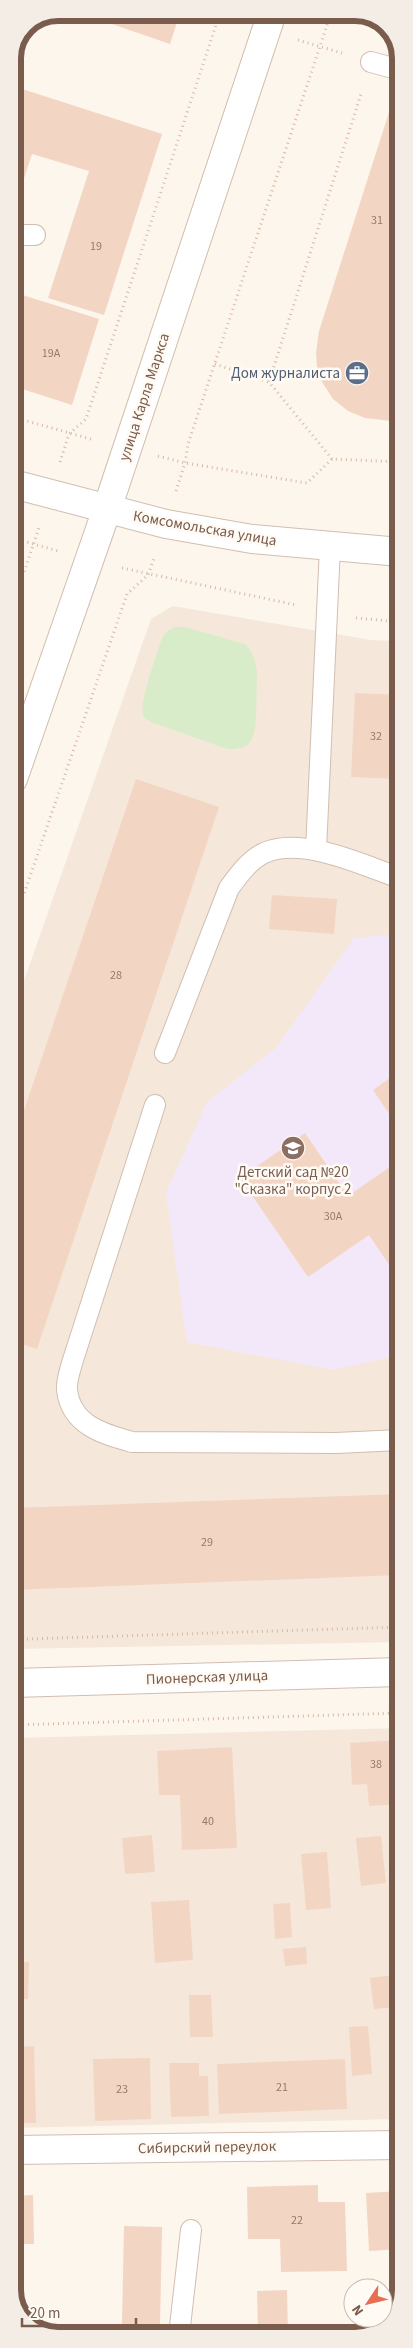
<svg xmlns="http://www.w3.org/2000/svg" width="413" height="2348" font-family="'Source Sans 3',sans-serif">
	<rect width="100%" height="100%" fill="#fdf6ec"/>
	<path fill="#f5e8da" d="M173,606L371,640L400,641V1642L13,1649V1012L151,619Z
		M400,1728V2119L13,2128V1738Z"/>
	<path fill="#f3e8fa" d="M400,934V1355L333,1370L187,1342L166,1193L207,1102L276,1048L354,938Z"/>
	<path fill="#d8ecc9" d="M175,627H185L245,644C253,652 256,661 257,673C256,690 258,721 253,736C250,748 237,750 227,749L151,722C148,720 144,718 143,714C139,702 158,651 162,638L167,631Z"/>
	<path fill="#f3d5c3" d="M80,13H180L170,44Z
		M13,86L162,134L104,315L48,298L89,171L32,154L19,194L13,192Z
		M391,106L400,109V422L365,418L348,411L333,399L322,382L317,367L316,353L319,331Z
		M13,292L99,319L72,405L13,386Z
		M355,693L400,695V779L351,777Z
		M136,779L219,807L37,1349L13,1341V1143Z
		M272,895L337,899L334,934L269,929Z
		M400,1071V1130L373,1090Z
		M305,1133L348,1196L400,1160V1281L369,1235L308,1277L240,1178Z
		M400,1494V1575L13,1590V1508Z
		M400,1740V1804L369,1806L367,1784L352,1785L350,1743Z
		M232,1747L237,1848L182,1850L180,1795H159L157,1751Z
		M152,1835L155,1872L125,1874L122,1838Z
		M381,1836L386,1883L361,1886L356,1838Z
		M327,1852L331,1908L306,1910L301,1854Z
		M189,1900L193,1960L155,1963L151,1902Z
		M290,1903L292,1937L275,1939L273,1904Z
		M306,1947L307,1964L285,1966L283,1949Z
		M13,1962H29L28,1999H13Z
		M394,1975L397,2007L374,2009L370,1978Z
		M189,1995H211L213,2037H190Z
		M368,2026L372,2074L352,2076L349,2027Z
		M34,2046L36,2123H13V2047Z
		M150,2058L151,2119L95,2121L93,2059Z
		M345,2059L347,2109L219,2114L217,2064Z
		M169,2063H199V2076H208L209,2116L171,2117Z
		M318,2185V2202H345L347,2271L281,2272L280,2239H248L247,2187Z
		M400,2191V2249L369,2251L366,2193Z
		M33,2195L34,2244H13V2196Z
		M124,2226L162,2227L160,2325L122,2324Z
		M287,2290L288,2332H258L257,2291Z
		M383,2299H397L389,2320L378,2326V2318H383Z"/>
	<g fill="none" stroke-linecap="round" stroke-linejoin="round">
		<g stroke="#d1beb0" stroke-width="22">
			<path id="service" d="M371,62L400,70
				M13,235H35
				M316,850L330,547
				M165,1053L229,888C238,876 249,860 264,853C303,836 362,865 400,878
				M155,1105L72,1363C70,1371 66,1382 67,1390C71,1425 103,1434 132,1442L336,1443L400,1440
				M179,2335L191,2230"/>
		</g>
		<g stroke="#d1beb0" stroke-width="30">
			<path id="pedestrian" d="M13,779L107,509L272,13"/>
		</g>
		<g stroke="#d1beb0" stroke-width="30">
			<path id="minor" d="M13,2150L400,2145"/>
		</g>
		<g stroke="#d1beb0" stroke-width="30">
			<path id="tertiary" d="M13,484L166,524L252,539L400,552
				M13,1683L400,1672"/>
		</g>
		<path stroke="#d9b8a5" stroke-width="3" stroke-dasharray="1 4" stroke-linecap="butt" d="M219,16L235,20
			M298,40L342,53
			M215,364L269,382
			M13,417L94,440
			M158,456L185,463L307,483L332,459L400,462
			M332,459L269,382L362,91
			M60,462L69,434L86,419L220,13
			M176,491L185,463L188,444L331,13
			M13,538L58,551
			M122,568L296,605
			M13,605L40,525
			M356,618L400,622
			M13,926L127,594L148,575L155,556
			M27,1639L400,1627
			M13,1725L400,1713"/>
		<use href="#service" stroke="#fff" stroke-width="20"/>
		<use href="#pedestrian" stroke="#fff" stroke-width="28"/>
		<use href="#minor" stroke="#fff" stroke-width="28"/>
		<use href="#tertiary" stroke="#fff" stroke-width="28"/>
	</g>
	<defs>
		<g id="office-disc" transform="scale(1.25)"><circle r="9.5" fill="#5c6f8a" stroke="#fffaf3"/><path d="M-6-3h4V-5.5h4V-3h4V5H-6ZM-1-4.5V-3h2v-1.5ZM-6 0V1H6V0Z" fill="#fff"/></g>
		<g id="school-disc" transform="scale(1.25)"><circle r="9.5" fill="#8d6e63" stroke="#fffaf3"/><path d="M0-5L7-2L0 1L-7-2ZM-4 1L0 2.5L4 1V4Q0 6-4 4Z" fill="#fff"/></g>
	</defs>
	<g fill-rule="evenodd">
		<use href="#office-disc" x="357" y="373"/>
		<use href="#school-disc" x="293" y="1148"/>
	</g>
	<g text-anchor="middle" stroke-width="5" stroke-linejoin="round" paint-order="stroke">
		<g font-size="12" fill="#987a6a">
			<text x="377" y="224">31</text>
			<text x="96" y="250">19</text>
			<text x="51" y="357">19А</text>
			<text x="376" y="740">32</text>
			<text x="116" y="979">28</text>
			<text x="333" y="1220">30А</text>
			<text x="207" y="1546">29</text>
			<text x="376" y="1768">38</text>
			<text x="208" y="1825">40</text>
			<text x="282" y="2091">21</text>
			<text x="122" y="2093">23</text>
			<text x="297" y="2224">22</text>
		</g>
		<g font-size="15" fill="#4e5e75" stroke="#fffaf3" text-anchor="end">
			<text x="340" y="378">Дом журналиста</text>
		</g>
		<g font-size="15" fill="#7a5c4d" stroke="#fffaf3">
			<text transform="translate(144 397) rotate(-72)" y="5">улица Карла Маркса</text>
			<text transform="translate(205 528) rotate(10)" y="5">Комсомольская улица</text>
			<text transform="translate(207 1677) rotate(-2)" y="5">Пионерская улица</text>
			<text transform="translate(207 2147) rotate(-1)" y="5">Сибирский переулок</text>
		</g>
		<g font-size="15" fill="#785e54" stroke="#fffaf3">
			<text x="293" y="1177">Детский сад №20<tspan x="293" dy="17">"Сказка" корпус 2</tspan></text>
		</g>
	</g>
	<path d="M0 0H413V2348H0ZM58 21H355A37 37 0 0 1 392 58V2290A37 37 0 0 1 355 2327H58A37 37 0 0 1 21 2290V58A37 37 0 0 1 58 21Z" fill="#f4ede6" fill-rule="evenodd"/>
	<path fill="none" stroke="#7a5c4d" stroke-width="6" d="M58 21H355A37 37 0 0 1 392 58V2290A37 37 0 0 1 355 2327H58A37 37 0 0 1 21 2290V58A37 37 0 0 1 58 21Z"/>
	<g transform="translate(368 2303) rotate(235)"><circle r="24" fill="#fffaf3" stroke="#cabbb1"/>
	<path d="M0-4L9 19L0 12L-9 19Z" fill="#e76f51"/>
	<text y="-8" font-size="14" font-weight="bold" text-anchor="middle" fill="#7a5c4d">N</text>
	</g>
	<path d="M22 2318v8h114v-8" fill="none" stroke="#7a5c4d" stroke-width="2.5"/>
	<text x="30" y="2318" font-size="15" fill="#7a5c4d" stroke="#fffaf3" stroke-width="4" paint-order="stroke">20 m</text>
</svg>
